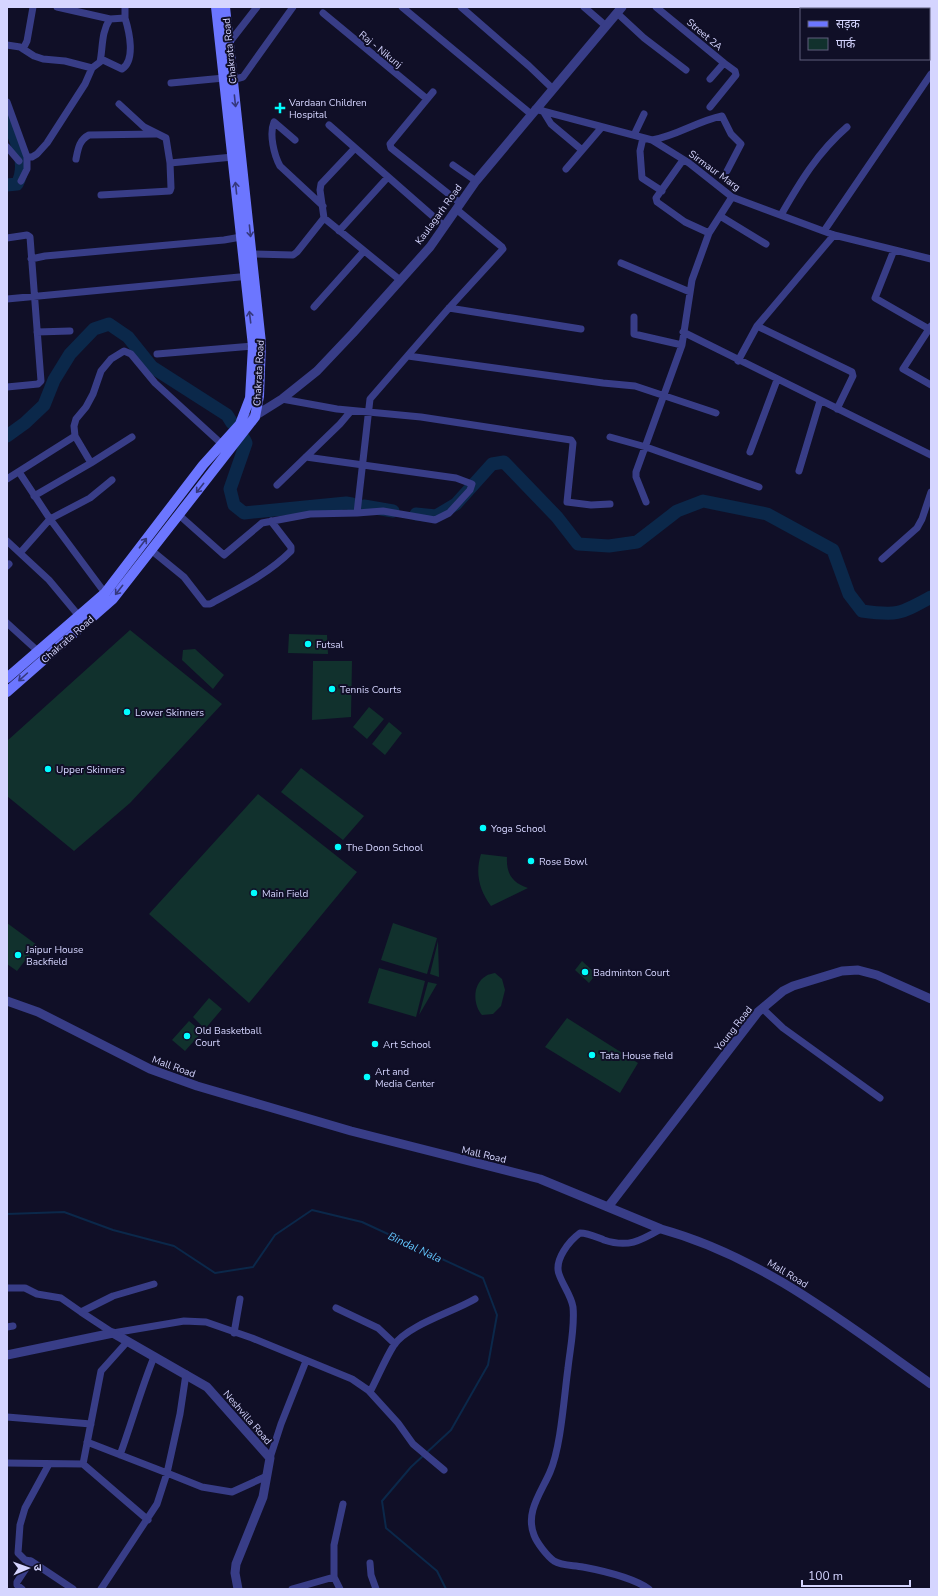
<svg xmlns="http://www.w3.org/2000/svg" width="938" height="1596" font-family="'Nunito Sans','Noto Sans Devanagari',sans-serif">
	<rect width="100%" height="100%" fill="#100f27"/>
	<path fill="#11312d" d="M130,630L222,704L130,803L74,851L7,796V741Z
		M289,634L327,635L328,654L288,653Z
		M195,649L224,675L213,689L182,660L183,650Z
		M313,661H352L351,717L312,720Z
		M369,707L384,719L367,739L353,727Z
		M389,722L402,733L385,755L372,744Z
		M301,768L364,816L343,840L281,792Z
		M258,794L357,872L249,1003L149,914Z
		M481,854L507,857C506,873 512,883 528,888L491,906C479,890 475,873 481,854Z
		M7,923L37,945L17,971L7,964Z
		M393,923L437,938L427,974L381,960Z
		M438,941L439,977L430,974Z
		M582,961L596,974L589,983L575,970Z
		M379,968L425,981L416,1017L368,1003Z
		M495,973L502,979L505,990L501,1006L493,1014L482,1015C473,1005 472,984 486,976C488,974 492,974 495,973Z
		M428,982L437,984L419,1015Z
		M209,998L222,1009L205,1029L193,1017Z
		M567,1018L638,1063L620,1093L545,1047Z
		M189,1021L202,1032L185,1051L172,1040Z"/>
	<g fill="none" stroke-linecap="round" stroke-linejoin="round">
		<path stroke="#0b284a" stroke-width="2" d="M7,1214L64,1212L113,1230L174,1246L215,1273L253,1267L275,1235L312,1210L362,1222L483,1278L497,1315L488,1365L451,1430L411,1467L382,1501L386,1528L437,1571L446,1589"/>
		<path stroke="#0b284a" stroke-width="13" d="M7,118C14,138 29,163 17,184L7,185
			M7,436L25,423L44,405L54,380L70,354L94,329L109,324L128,337L152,367L227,415L232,423
			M244,439L246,443L230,489L234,505L244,513L346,503L352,504
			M364,506L393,511
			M416,514L436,516L456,504L492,464L504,462L557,517L578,544L609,546L637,542L677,511L703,501L767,514L833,550L849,594L862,611C898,616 900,614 931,597"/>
		<path stroke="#383d87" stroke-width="7" d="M57,7L110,19
			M402,7L531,114
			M461,7L529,66L553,89
			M584,7L606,26
			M656,7L724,63L710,79
			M818,9L819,7
			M891,9L893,7
			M323,13L427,99
			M617,13L644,38L686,70
			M229,43L257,7
			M7,45L20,47L34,56L43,59L65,61L92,68L100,62C103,48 101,32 110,19L125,18V7
			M23,49L27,41L33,7
			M101,59L122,69C136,60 129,31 125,18
			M232,80L243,77L293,7
			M171,83L224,78
			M433,92L390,144L391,148L460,203
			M7,102L27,157V169L21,181
			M119,104L144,127L166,138L170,163L233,157
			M710,107L736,75L735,71L724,63
			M535,109L652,140L689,163L732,197L834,235L931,259
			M543,111L551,124L582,150
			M329,125L444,226
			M634,135L644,114
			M643,138L640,151L642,178L662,191
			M295,140L274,122C269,134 274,155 280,166L323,206
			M652,140C677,136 697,121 722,116L731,134L741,144L727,171
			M7,147L19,161
			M27,157H32L37,154L47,143L85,84L92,68
			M76,159C78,149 79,140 89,135L156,134
			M683,160L656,198L657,202L685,222L709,233
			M453,165L476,181
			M566,169L602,127
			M101,195L170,191L171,188L170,163
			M781,215C800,182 818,152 847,127
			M720,216L766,244
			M324,218L400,280
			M339,231L388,177
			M824,231L931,74
			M7,238L27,235L30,237L41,381L38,384L7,387
			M894,250L875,298L929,329
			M252,254L293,255L297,252L324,218L320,190L321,184L355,148
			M31,259L45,256L224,240L241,237
			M621,263L690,292
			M7,299L250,276
			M314,307L364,251
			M449,308L581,329
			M634,317V334L682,345
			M757,326L852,372L853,376L837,409
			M931,326L903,369L931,385
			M37,332L70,331
			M683,332L931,455
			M157,354L253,346
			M408,356L603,383L635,386L716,413
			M738,361L757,326L834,235
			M282,399L337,409L421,417L571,440L573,443L567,502L591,505L610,504
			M610,437L646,447L759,487
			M750,452L777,380
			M306,457L456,478L472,484L470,490L449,513L435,520L383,511L357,513
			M91,463L132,437
			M799,471L820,401
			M19,472L50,519L105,593
			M7,479L75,436L74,426L76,419L86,407L93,394L101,371L111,359L124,351L131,354L155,383L225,447
			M277,485L340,424L351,411
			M34,496L91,463L75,436
			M646,502L636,477V472L682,345L692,280L709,233L732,197
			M179,515L224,555L262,523L310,514L357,513L370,399L449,308L503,249L502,247L456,209
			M7,541L49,580L79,616
			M151,550L184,577L205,604H210C239,588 268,574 291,551V547L271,521
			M20,553L50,519L90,498L112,480
			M882,559L917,528L922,519L931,492
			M7,566L9,564
			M7,623L41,654
			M762,1008L783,1028L880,1098
			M154,1284L113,1296L81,1312L113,1333L184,1321L206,1322L252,1338L352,1379L368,1390L398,1423L413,1444L444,1470
			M7,1288H25L37,1294L61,1298L81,1312
			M336,1308L378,1328L395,1344
			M7,1327L13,1326
			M234,1333L240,1299
			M186,1374L180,1414L167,1473L202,1487L232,1492L267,1476
			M370,1392C378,1377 385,1359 394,1345C408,1325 453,1312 475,1299
			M7,1417L91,1424
			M87,1442L167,1473L157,1504L101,1589
			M120,1455C132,1422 141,1389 154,1357
			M270,1458L281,1424L306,1361
			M7,1463L83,1464L148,1520
			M83,1464L101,1371L127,1342
			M31,1561L73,1589
			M370,1563L371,1575L376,1589
			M334,1577V1545L343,1504
			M22,1589L17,1585V1582L31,1561L25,1560L18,1553L20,1525L25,1508L49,1464
			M292,1589L334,1577L340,1589
			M649,1589C632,1577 604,1571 583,1567C574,1565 562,1566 554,1561C547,1556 537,1543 534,1535C525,1512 541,1493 550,1472C561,1447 564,1397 568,1368C570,1349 575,1327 573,1307C571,1295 563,1286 559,1274C554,1260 569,1241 580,1233C588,1233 596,1237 604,1240C628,1248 640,1241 661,1229"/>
		<path stroke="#383d87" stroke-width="9" d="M250,419L282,399L317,371L353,333L430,247L476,181L622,7
			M7,1001L38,1012L150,1069L197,1086L351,1131L540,1179L661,1229C763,1257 847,1325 931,1384
			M608,1207L758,1012L783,991L793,986L842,971L858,970L877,975L931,999
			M7,1355L113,1333L207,1387L270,1458L263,1497L236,1564L235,1573L238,1589"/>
		<path stroke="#6c76ff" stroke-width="10" d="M216,7L253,346L250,398L240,424
			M7,678L105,593L203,465L240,424
			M7,692L113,599L255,417L259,396L261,343L225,7"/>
	</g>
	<defs><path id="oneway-shaft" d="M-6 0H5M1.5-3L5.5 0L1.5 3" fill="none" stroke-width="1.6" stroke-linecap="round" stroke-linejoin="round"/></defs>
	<g stroke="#35387d">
		<use href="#oneway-shaft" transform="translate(235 101) rotate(84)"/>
		<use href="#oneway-shaft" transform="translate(236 188) rotate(-96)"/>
		<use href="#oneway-shaft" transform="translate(250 231) rotate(84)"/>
		<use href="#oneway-shaft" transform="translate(250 317) rotate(-97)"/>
		<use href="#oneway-shaft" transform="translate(200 488) rotate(128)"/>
		<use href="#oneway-shaft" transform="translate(143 543) rotate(-53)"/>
		<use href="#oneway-shaft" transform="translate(119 590) rotate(128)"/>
		<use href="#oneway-shaft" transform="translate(23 677) rotate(138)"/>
	</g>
	<g fill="#01feff" stroke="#100f27" stroke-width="1.5">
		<path d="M278 102h4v4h4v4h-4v4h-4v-4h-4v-4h4z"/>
		<circle cx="308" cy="644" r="4"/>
		<circle cx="332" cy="689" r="4"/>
		<circle cx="127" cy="712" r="4"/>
		<circle cx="48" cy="769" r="4"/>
		<circle cx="483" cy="828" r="4"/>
		<circle cx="338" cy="847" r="4"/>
		<circle cx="531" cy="861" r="4"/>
		<circle cx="254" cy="893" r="4"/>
		<circle cx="18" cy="955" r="4"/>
		<circle cx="585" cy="972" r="4"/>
		<circle cx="187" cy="1036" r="4"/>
		<circle cx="375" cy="1044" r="4"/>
		<circle cx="592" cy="1055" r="4"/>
		<circle cx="367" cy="1077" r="4"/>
	</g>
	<g text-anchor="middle" stroke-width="4" stroke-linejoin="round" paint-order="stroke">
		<g font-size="10" fill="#d5d5ff" stroke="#100f27">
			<text transform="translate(705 34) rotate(40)" y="4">Street 2A</text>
			<text transform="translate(381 49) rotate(39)" y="4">Raj - Nikunj</text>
			<text transform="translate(229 51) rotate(-96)" y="4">Chakrata Road</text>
			<text transform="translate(715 170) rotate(36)" y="4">Sirmaur Marg</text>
			<text transform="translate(438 214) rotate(-54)" y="4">Kaulagarh Road</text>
			<text transform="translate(258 373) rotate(-87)" y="4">Chakrata Road</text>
			<text transform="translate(67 639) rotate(-41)" y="4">Chakrata Road</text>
			<text transform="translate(733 1028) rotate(-52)" y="4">Young Road</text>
			<text transform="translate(174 1066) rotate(20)" y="4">Mall Road</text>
			<text transform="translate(484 1154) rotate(13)" y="4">Mall Road</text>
			<text transform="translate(788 1273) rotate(31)" y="4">Mall Road</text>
			<text transform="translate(248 1417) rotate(49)" y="4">Neshvilla Road</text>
		</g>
		<g font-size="10" fill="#d5d5ff" stroke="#100f27" text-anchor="start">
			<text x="289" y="106">Vardaan Children<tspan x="289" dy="12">Hospital</tspan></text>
			<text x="316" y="648">Futsal</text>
			<text x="340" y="693">Tennis Courts</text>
			<text x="135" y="716">Lower Skinners</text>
			<text x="56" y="773">Upper Skinners</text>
			<text x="491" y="832">Yoga School</text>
			<text x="346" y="851">The Doon School</text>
			<text x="539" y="865">Rose Bowl</text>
			<text x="262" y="897">Main Field</text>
			<text x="26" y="953">Jaipur House<tspan x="26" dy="12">Backfield</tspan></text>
			<text x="593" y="976">Badminton Court</text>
			<text x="195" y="1034">Old Basketball<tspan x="195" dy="12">Court</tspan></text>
			<text x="383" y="1048">Art School</text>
			<text x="600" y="1059">Tata House field</text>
			<text x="375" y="1075">Art and<tspan x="375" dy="12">Media Center</tspan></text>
		</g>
		<g font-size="11" font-style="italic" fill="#63c6ff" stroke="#100f27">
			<text transform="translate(415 1247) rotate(25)" y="4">Bindal Nala</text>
		</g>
	</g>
	<rect width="938" height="1596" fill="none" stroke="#d5d5ff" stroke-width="16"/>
	<rect x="800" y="8" width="130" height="52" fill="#100f27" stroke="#5f5e7d"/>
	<rect x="808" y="21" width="20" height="6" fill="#6c76ff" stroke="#5f5e7d"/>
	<text x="836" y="28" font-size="12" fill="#d5d5ff">सड़क</text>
	<rect x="808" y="38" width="20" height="12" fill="#11312d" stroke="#5f5e7d"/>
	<text x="836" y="48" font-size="12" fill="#d5d5ff">पार्क</text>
	<g transform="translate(28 1568) rotate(88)" stroke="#100f27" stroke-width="3" paint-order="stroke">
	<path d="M0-3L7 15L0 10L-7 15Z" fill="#d5d5ff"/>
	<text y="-6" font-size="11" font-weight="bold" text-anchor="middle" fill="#d5d5ff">उ</text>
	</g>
	<path d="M802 1580v6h108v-6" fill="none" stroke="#d5d5ff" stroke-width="2"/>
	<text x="808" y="1580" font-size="12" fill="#d5d5ff" stroke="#100f27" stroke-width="3" paint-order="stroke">100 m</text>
</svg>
